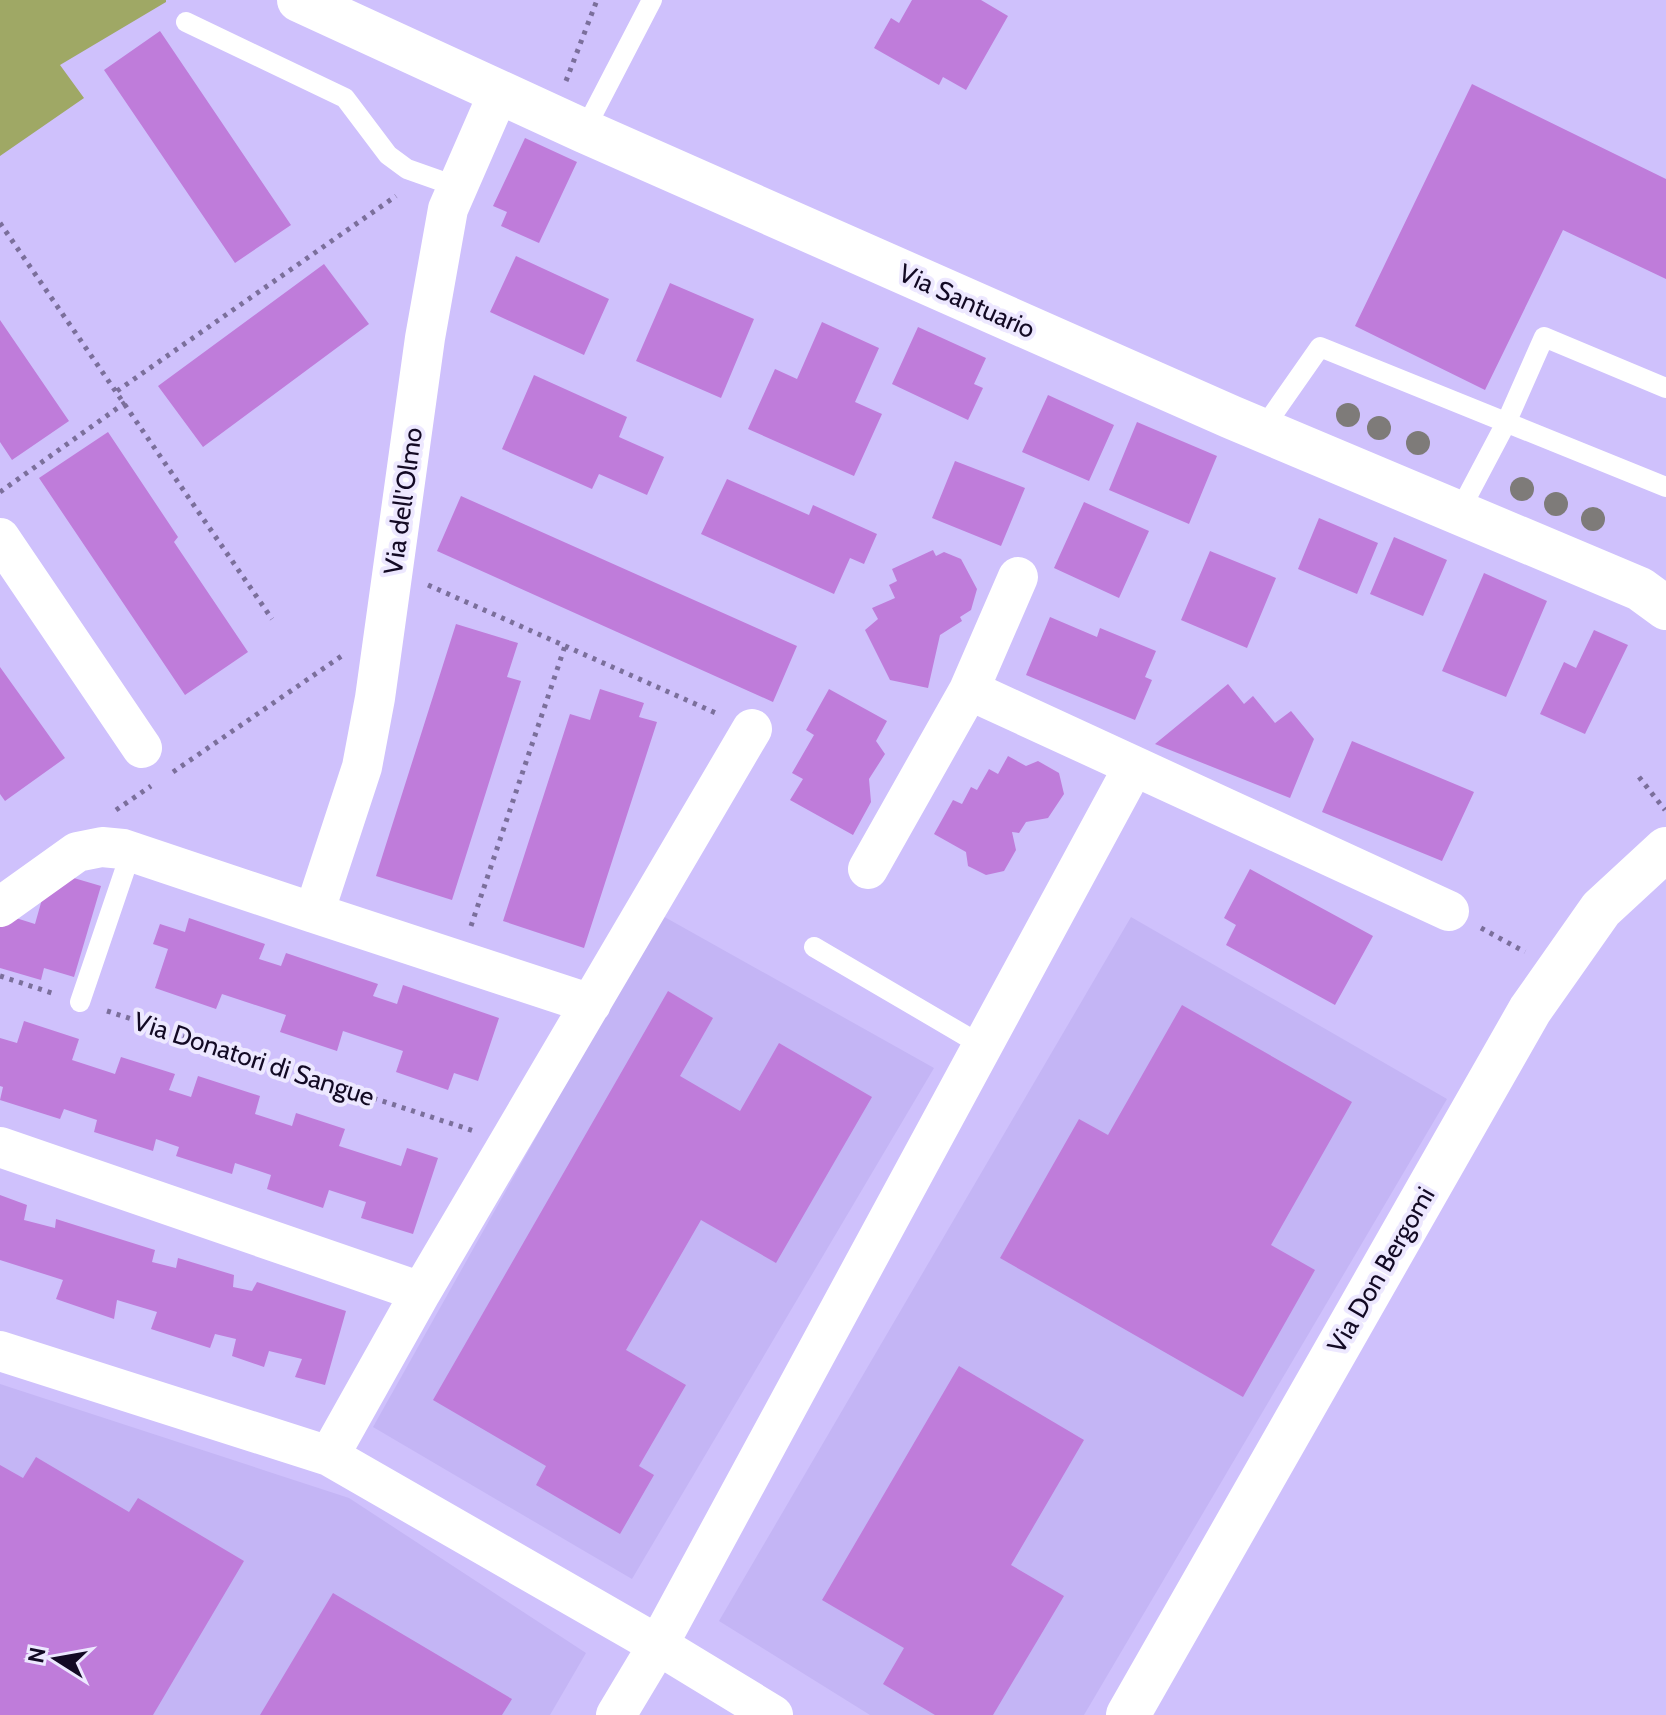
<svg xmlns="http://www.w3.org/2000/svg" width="1666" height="1715" font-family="Cabin,sans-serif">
	<rect width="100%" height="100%" fill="#cfc1fc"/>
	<path fill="#c4b5f5" d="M661,915L934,1068L632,1579L373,1427Z
		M1131,917L1447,1099L1084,1715H870L719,1621Z
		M0,1384L349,1498L586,1653L550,1715H0Z"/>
	<path fill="#9fa865" d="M0,0H166V2L60,65L84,98L0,156Z"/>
	<path fill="#bf7cda" d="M912,0H981L1008,16L966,90L943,77L939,85L874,48L891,18L899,23Z
		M160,31L291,225L235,263L104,70Z
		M1472,84L1666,179V279L1563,230L1485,390L1355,326Z
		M525,138L577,162L539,243L501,226L507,212L493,206Z
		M516,256L609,299L584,355L490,312Z
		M324,264L369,324L203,447L158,386Z
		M670,283L754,319L721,398L636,361Z
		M0,320L69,421L12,460L0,442Z
		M822,322L879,348L855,402L882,414L854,476L748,429L775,369L797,379Z
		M918,327L986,358L974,384L983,388L968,420L892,384Z
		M534,375L627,417L619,437L664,457L647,495L599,474L592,489L502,449Z
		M1048,395L1114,425L1089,481L1022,452Z
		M1137,422L1217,456L1189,524L1109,490Z
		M108,432L178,537L174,542L248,652L185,695L39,478Z
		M955,461L1025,488L1001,546L932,518Z
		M727,479L809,515L813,505L877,534L864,564L850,558L834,594L701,534Z
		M461,496L797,646L773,702L437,551Z
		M1084,502L1149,531L1119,598L1054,568Z
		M1319,518L1378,543L1357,594L1298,569Z
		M1394,537L1447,560L1423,616L1370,594Z
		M933,550L936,556L944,552L961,559L977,589L971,610L960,617L962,621L940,635L928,688L890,680L865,630L878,619L872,608L895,598L889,585L897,581L892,569Z
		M1210,551L1276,578L1247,648L1181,620Z
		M1484,573L1547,601L1506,697L1442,671Z
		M1050,617L1097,637L1100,628L1156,651L1145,677L1152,680L1135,720L1026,675Z
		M456,624L518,643L507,677L521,681L452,900L376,876Z
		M1594,630L1628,645L1585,734L1540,714L1564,662L1576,668Z
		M0,667L65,758L5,801L0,794Z
		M1228,684L1244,704L1253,696L1275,723L1291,711L1314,739L1290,798L1155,744Z
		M600,689L644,703L639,717L657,722L584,948L503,921L570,714L590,720Z
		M829,689L887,721L876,741L885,754L869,779L871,802L853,835L790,800L803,779L792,773L814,735L806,730Z
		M1352,741L1474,792L1442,861L1322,812Z
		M1008,756L1026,766L1038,761L1059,773L1064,794L1048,818L1026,822L1019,833L1012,832L1016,850L1004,871L986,875L968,866L966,852L934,834L953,800L962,804L971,787L977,790L989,769L998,774Z
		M1250,869L1373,936L1335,1005L1226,945L1236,925L1224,918Z
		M50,871L101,886L74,977L44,968L41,980L0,968V913L35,924Z
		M189,918L265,944L259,959L281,966L286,953L378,984L373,996L397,1004L403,985L499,1018L478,1081L454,1073L448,1090L396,1072L403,1051L343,1031L337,1051L280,1032L286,1015L222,994L216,1009L155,988L168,949L153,944L160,924L185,932Z
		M668,991L713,1018L680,1076L740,1111L779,1043L872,1097L776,1263L701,1220L626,1350L686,1385L639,1466L654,1475L620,1534L536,1485L546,1466L433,1400Z
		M1182,1005L1352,1102L1271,1245L1315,1270L1243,1397L1000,1258L1079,1119L1108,1135Z
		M24,1021L79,1039L72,1060L115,1074L121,1057L175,1074L169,1090L191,1097L198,1076L260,1096L255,1114L292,1126L296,1113L345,1129L339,1146L401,1166L407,1148L438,1158L413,1234L361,1218L366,1202L329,1190L323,1208L267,1189L271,1175L235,1163L232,1174L176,1156L179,1147L156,1139L153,1151L94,1132L97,1120L64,1109L60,1119L0,1100L3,1087L0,1086V1038L17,1043Z
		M0,1195L27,1205L24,1220L55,1228L56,1219L155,1250L152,1262L176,1268L178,1258L234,1275L233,1287L252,1291L257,1282L346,1311L325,1385L295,1377L302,1359L269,1351L264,1367L232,1356L236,1339L215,1334L210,1348L151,1329L157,1312L117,1300L114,1319L56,1299L63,1280L0,1260Z
		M959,1366L1084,1440L1011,1565L1064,1596L993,1715H935L883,1684L904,1648L822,1600Z
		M36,1457L129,1512L138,1498L244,1561L153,1715H0V1465L23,1478Z
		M333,1593L512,1699L502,1715H260Z"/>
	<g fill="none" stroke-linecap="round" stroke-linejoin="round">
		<path stroke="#7b6f9b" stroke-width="5" stroke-dasharray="4 6" stroke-linecap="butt" d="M566,81L597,0
			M0,223L272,619
			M117,391L396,196
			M0,492L126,402
			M428,585L718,714
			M173,772L343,655
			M1639,777L1665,810
			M116,810L151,786
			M471,926L565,646
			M1481,928L1525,952
			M0,976L55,994
			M107,1011L474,1131"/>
		<path stroke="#fff" stroke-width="20" d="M186,22L345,98L388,155L407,169L458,187
			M584,131L652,0
			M1262,430L1320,347L1666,487
			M1459,512L1506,423L1544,337L1666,388
			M814,947L983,1046
			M80,1002L131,852"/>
		<path stroke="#fff" stroke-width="40" d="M0,538L142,748
			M969,690L1018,577
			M868,869L969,690L1449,911
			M0,907L77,852L102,847L123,849L314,913L362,767L375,698L425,338L448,209L499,92
			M314,913L591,1004
			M0,1147L421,1292L329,1456
			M421,1292L752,729
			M0,1351L329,1456L658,1645L773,1715
			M616,1715L658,1645L1134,766"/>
		<path stroke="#fff" stroke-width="44" d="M299,0L584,131L1231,417L1640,589L1666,608
			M1128,1715L1530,1010L1601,909L1666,849"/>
	</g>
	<g fill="#7e7b79">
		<circle cx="1348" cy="415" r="12"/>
		<circle cx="1379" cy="428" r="12"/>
		<circle cx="1418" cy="443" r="12"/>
		<circle cx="1522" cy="489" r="12"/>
		<circle cx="1556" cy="504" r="12"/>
		<circle cx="1593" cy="519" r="12"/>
	</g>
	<g text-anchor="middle" stroke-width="8" stroke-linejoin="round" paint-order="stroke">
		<g font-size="26" fill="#130a24" stroke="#ede8ff">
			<text transform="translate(967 301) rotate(24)" y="9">Via Santuario</text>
			<text transform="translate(403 501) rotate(-82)" y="9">Via dell'Olmo</text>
			<text transform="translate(254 1059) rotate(18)" y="9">Via Donatori di Sangue</text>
			<text transform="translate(1381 1270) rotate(-60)" y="9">Via Don Bergomi</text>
		</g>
	</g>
	<g transform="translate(56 1659) rotate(281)" stroke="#ede8ff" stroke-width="6" paint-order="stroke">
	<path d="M0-6L14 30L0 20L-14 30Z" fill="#130a24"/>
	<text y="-12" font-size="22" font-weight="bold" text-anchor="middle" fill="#130a24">N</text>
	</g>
</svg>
